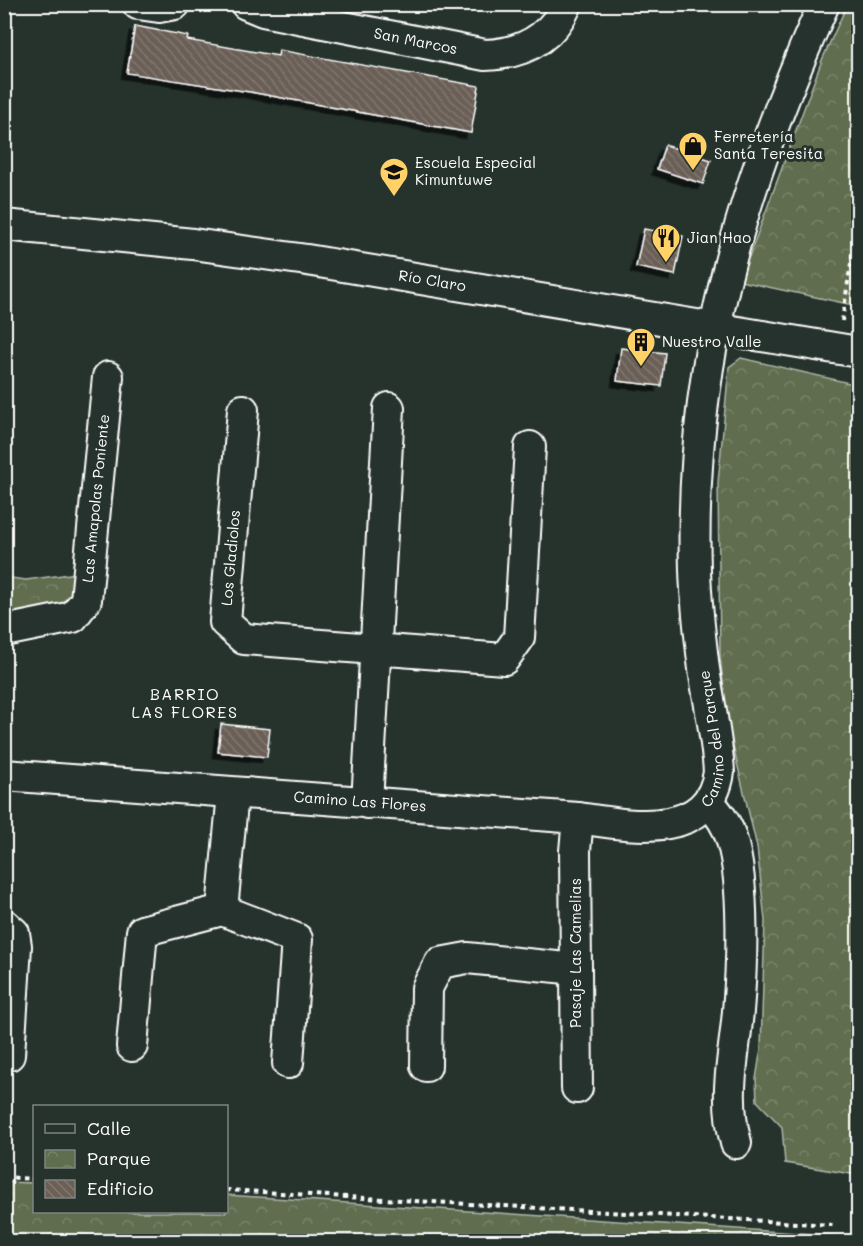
<svg xmlns="http://www.w3.org/2000/svg" width="863" height="1246" font-family="Mali,sans-serif">
	<defs>
		<pattern id="park-crowns" width="20" height="18" patternUnits="userSpaceOnUse" patternTransform="scale(1.5)"><rect width="20" height="18" fill="#606e50"/><path d="M2 6a3 3 0 1 1 6 0M12 15a3 3 0 1 1 6 0" fill="none" stroke="#78846a"/></pattern>
		<pattern id="building-back-hatch" width="6" height="6" patternUnits="userSpaceOnUse" patternTransform="scale(1.5)"><rect width="6" height="6" fill="#6b5f56"/><path d="M-1 5l2 2M0 0l6 6M5-1l2 2" fill="none" stroke="#81776f"/></pattern>
		<filter id="shadow"><feDropShadow dx="-5.5" dy="5.5" stdDeviation="0" flood-color="#0009"/></filter>
	</defs>
	<rect width="100%" height="100%" fill="#26332d"/>
	<filter id="ink" filterUnits="userSpaceOnUse"><feTurbulence type="fractalNoise" baseFrequency=".0167" numOctaves="2"/><feDisplacementMap in="SourceGraphic" scale="12" xChannelSelector="R" yChannelSelector="G"/><feConvolveMatrix kernelMatrix="1 2 1 2 8 2 1 2 1" color-interpolation-filters="sRGB"/></filter>
	<g filter="url(#ink)">
		<path fill="url(#park-crowns)" stroke="#b0b6a8" stroke-width="1.5" d="M847,5H858V306L740,281L822,60Z
			M741,358L858,385V1175L785,1163L782,1127L757,1101L756,1079L761,1048L765,921L757,847L728,725L720,656L718,483L729,367Z
			M78,573L70,610L5,621L4,577L26,580Z
			M4,1182L34,1183V1212H226L227,1195L858,1237V1241H5Z"/>
		<path fill="url(#building-back-hatch)" stroke="#fff" stroke-width="1.5" filter="url(#shadow)" d="M135,26L188,36L187,40L278,56L279,50L479,86L471,133L250,92L127,73Z
			M665,145L711,160L703,184L657,169Z
			M644,229L683,236L675,275L636,267Z
			M621,348L665,353L661,386L617,381Z
			M221,724L270,729L267,757L218,752Z"/>
		<g fill="none" stroke-linecap="round" stroke-linejoin="round">
			<g stroke="#fff" stroke-width="34">
				<g id="minor">
					<path d="M138,4L159,7L175,4"/>
					<path id="s1" d="M246,4L263,11L485,55C522,54 551,39 567,4"/>
					<path id="s2" d="M4,225L193,244L307,260L858,352"/>
					<path d="M243,410L225,622L244,639L504,659L519,638L530,447"/>
					<path id="s3" d="M4,631L73,617L86,600L108,377"/>
					<path id="s4" d="M4,775L578,818C627,825 709,842 719,772C717,738 709,703 704,669C700,637 696,602 695,570C689,364 740,189 824,4"/>
					<path d="M709,802C719,814 728,825 732,841C745,885 742,965 738,1011C734,1059 723,1095 736,1143"/>
					<path d="M367,803L389,408"/>
					<path d="M222,910L297,939L288,1063"/>
					<path d="M222,910L233,793"/>
					<path d="M4,924L14,933L16,946L9,1055"/>
					<path d="M132,1046L142,931L222,910"/>
					<path d="M426,1066L427,988L440,963L467,958L576,969"/>
					<path d="M577,1088L575,851L578,818"/>
				</g>
			</g>
			<path stroke="#fff" stroke-width="4" stroke-dasharray="4.5 4.5" stroke-linecap="butt" d="M842,321L858,218
				M4,1177L34,1179
				M226,1190L833,1225"/>
			<use href="#minor" stroke="#26332d" stroke-width="30"/>
		</g>
	</g>
	<defs>
		<g id="shop-pin" transform="scale(1.5)"><path d="M0 17L-7.5 6A9.5 9.5 0 1 1 7.5 6Z" fill="#ffd166" stroke="#26332d"/><path d="M-5-2.5h2.3a2.7 3.5 0 0 1 5.4 0H5L5.5 6h-11ZM-1.5-2.5h3a1.5 2.3 0 0 0-3 0Z" fill="#111"/></g>
		<g id="school-pin" transform="scale(1.5)"><path d="M0 17L-7.5 6A9.5 9.5 0 1 1 7.5 6Z" fill="#ffd166" stroke="#26332d"/><path d="M0-5L7-2L0 1L-7-2ZM-4 1L0 2.5L4 1V4Q0 6-4 4Z" fill="#111"/></g>
		<g id="restaurant-pin" transform="scale(1.5)"><path d="M0 17L-7.5 6A9.5 9.5 0 1 1 7.5 6Z" fill="#ffd166" stroke="#26332d"/><path d="M-5-6h1v4h1v-4h1v4h1v-4h1v5L-1.5 .5V6h-2V.5L-5-1ZM5-6V6H3V1.5H1.5Q1.5-4 5-6Z" fill="#111"/></g>
		<g id="building-pin" transform="scale(1.5)"><path d="M0 17L-7.5 6A9.5 9.5 0 1 1 7.5 6Z" fill="#ffd166" stroke="#26332d"/><path d="M-4-6H4V6H1V3H-1V6H-4ZM-2.5-4.3h1.7v1.8h-1.7ZM.8-4.3h1.7v1.8H.8ZM-2.5-1h1.7V.8h-1.7ZM.8-1h1.7V.8H.8Z" fill="#111"/></g>
	</defs>
	<g fill-rule="evenodd">
		<use href="#shop-pin" x="693" y="146"/>
		<use href="#school-pin" x="394" y="172"/>
		<use href="#restaurant-pin" x="666" y="238"/>
		<use href="#building-pin" x="641" y="342"/>
	</g>
	<g text-anchor="middle" stroke-width="6" stroke-linejoin="round" paint-order="stroke">
		<g font-size="15" fill="#fff" stroke="#26332d">
			<text dy="5" stroke="none"><textPath href="#s1" startOffset="174">San Marcos</textPath></text>
			<text dy="5" stroke="none"><textPath href="#s2" startOffset="432">Río Claro</textPath></text>
			<text dy="5" stroke="none"><textPath href="#s3" startOffset="194">Las Amapolas Poniente</textPath></text>
			<text transform="translate(231 558) rotate(-85)" y="5">Los Gladiolos</text>
			<text dy="5" stroke="none"><textPath href="#s4" startOffset="777">Camino del Parque</textPath></text>
			<text dy="5" stroke="none"><textPath href="#s4" startOffset="357">Camino Las Flores</textPath></text>
			<text transform="translate(576 953) rotate(-90)" y="5">Pasaje Las Camelias</text>
		</g>
		<g font-size="15" fill="#fff" stroke="#26332d" text-anchor="start">
			<text x="714" y="142">Ferretería<tspan x="714" dy="17">Santa Teresita</tspan></text>
			<text x="415" y="168">Escuela Especial<tspan x="415" dy="17">Kimuntuwe</tspan></text>
			<text x="687" y="243">Jian Hao</text>
			<text x="662" y="347">Nuestro Valle</text>
		</g>
		<g font-size="16" letter-spacing="1.5" fill="#fff" stroke="#26332d">
			<text x="185" y="700">BARRIO<tspan x="185" dy="18">LAS FLORES</tspan></text>
		</g>
	</g>
	<rect width="863" height="1246" fill="none" stroke="#26332d" stroke-width="24"/>
	<rect x="12" y="12" width="839" height="1222" fill="none" stroke="#fff" stroke-width="2" filter="url(#ink)"/>
	<rect x="33" y="1105" width="195" height="108" fill="#26332d" stroke="#7d8581" stroke-width="1.5"/>
	<rect x="45" y="1124" width="30" height="9" fill="#26332d" stroke="#7d8581" stroke-width="1.5"/>
	<text x="87" y="1135" font-size="18" fill="#ffffff">Calle</text>
	<rect x="45" y="1150" width="30" height="18" fill="url(#park-crowns)" stroke="#7d8581" stroke-width="1.5"/>
	<text x="87" y="1165" font-size="18" fill="#ffffff">Parque</text>
	<rect x="45" y="1180" width="30" height="18" fill="url(#building-back-hatch)" stroke="#7d8581" stroke-width="1.5"/>
	<text x="87" y="1195" font-size="18" fill="#ffffff">Edificio</text>
</svg>
